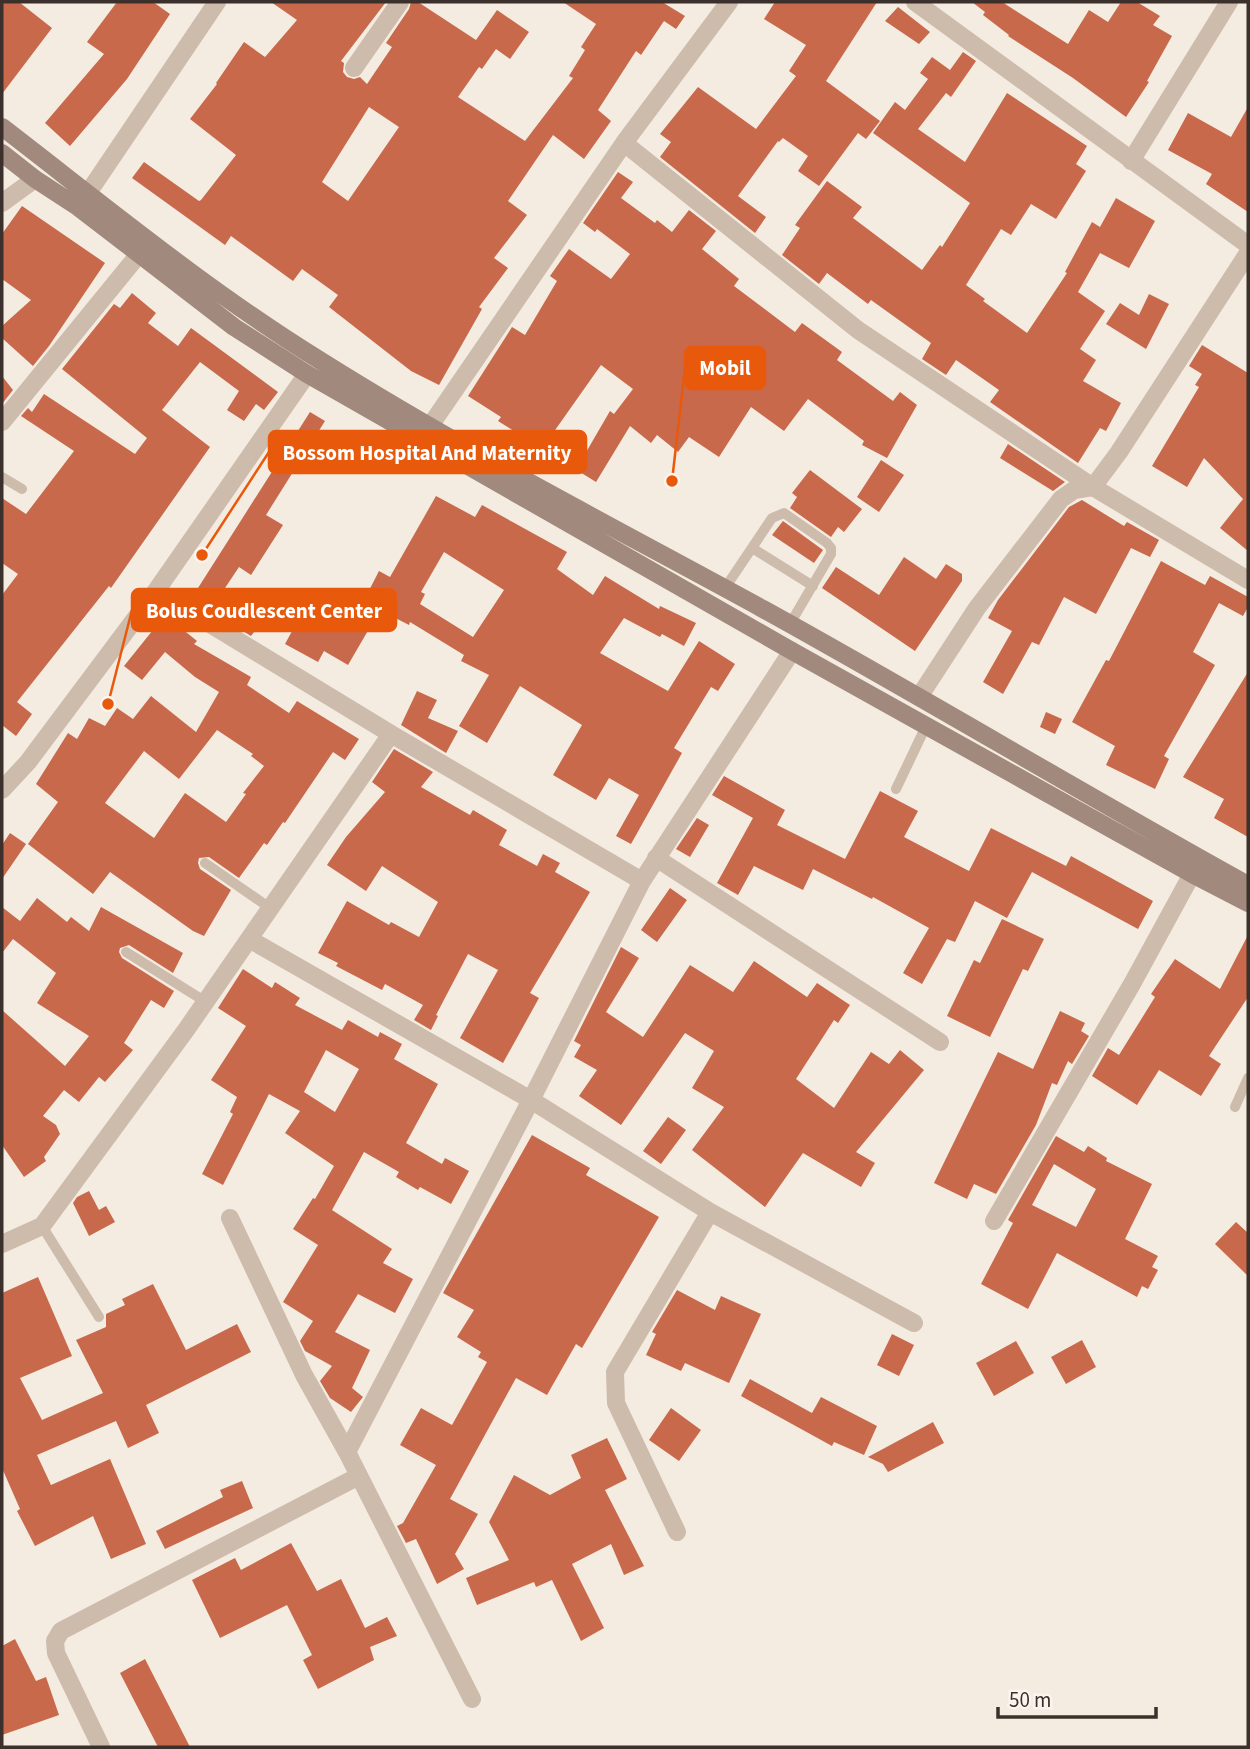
<svg xmlns="http://www.w3.org/2000/svg" width="1250" height="1749" font-family="'Source Sans 3',sans-serif">
	<rect width="100%" height="100%" fill="#f4ebe1"/>
	<path fill="#c8694b" fill-rule="evenodd" d="M2,2H19L52,28L2,94Z
		M117,2H153L170,14L127,79L70,146L45,123L104,54L87,42Z
		M271,2H386L341,61L344,63L343,72L347,77L354,79L360,77L367,84L392,47L386,43L409,9L411,2H418L476,40L497,10L529,32L510,59L496,49L482,69L479,67L458,97L525,141L573,78L569,76L585,50L581,47L596,24L563,2H662L685,16L676,29L664,21L641,55L636,51L598,110L611,121L584,159L553,135L508,201L527,215L494,258L508,268L479,307L482,309L439,385L411,371L329,307L338,295L302,269L293,281L231,236L225,245L132,178L144,162L199,201L201,200L236,155L190,119L217,84L216,83L244,42L265,57L297,20ZM369,107L399,127L348,201L322,182Z
		M775,2H877L826,81L880,121L866,139L858,133L819,186L798,171L808,156L783,138L779,142L778,141L738,196L766,217L755,233L660,157L671,142L660,134L698,87L756,129L796,76L789,71L806,45L764,19Z
		M972,2H1002L1068,44L1089,10L1108,22L1121,2H1137L1160,16L1153,25L1172,36L1147,81L1149,82L1126,117L1073,78L1008,36L1009,35L983,15L985,12Z
		M898,7L930,32L919,44L885,21Z
		M963,52L976,61L951,97L946,93L918,129L965,162L1007,93L1087,146L1076,164L1086,171L1056,219L1031,204L1011,235L1001,229L966,285L985,299L983,301L1027,333L1067,273L1065,272L1092,222L1100,227L1116,198L1155,221L1129,268L1100,253L1078,292L1105,311L1080,349L1096,360L1083,381L1121,403L1106,431L1100,428L1078,463L990,402L999,390L956,360L946,375L922,359L931,343L871,300L868,304L827,273L819,284L782,255L800,228L795,225L827,181L862,207L853,218L922,270L940,245L942,247L970,203L873,133L895,102L905,110L928,79L920,73L932,57L950,70Z
		M1248,107V212L1206,184L1212,174L1168,150L1188,113L1231,137Z
		M618,172L633,182L621,198L655,223L657,220L672,232L689,210L716,231L702,249L739,279L734,286L795,332L802,323L842,352L837,360L893,401L900,392L917,405L887,458L862,445L864,441L808,399L784,431L751,407L719,457L689,437L678,452L657,435L651,443L630,426L596,482L498,421L501,417L468,396L512,327L525,335L557,281L550,276L569,249L611,279L630,254L597,229L595,232L583,223ZM601,365L633,389L614,414L610,411L585,454L553,433Z
		M22,206L105,263L49,346L33,366L2,338V326L31,300L2,279V234Z
		M132,293L156,313L148,323L178,346L191,328L278,392L264,410L256,404L244,421L227,410L239,391L200,362L162,410L210,447L111,588L109,586L17,702L32,714L16,736L2,725V595L18,574L2,563V498L26,514L74,451L21,416L28,408L32,412L44,394L135,454L147,438L62,369L114,304L120,308Z
		M1149,294L1169,304L1146,349L1106,324L1120,303L1139,315Z
		M1202,345L1248,373V551L1220,528L1243,499L1204,458L1187,487L1152,466L1199,387L1195,385L1202,374L1189,366Z
		M2,376L13,390L2,404Z
		M310,412L325,421L266,515L283,525L251,575L239,567L219,597L260,624L251,636L191,599Z
		M1008,444L1065,482L1053,491L1000,458Z
		M881,460L904,475L879,512L857,497Z
		M810,470L862,509L844,532L838,527L831,537L790,508L797,497L792,493Z
		M436,496L475,517L482,505L567,552L557,569L593,595L605,576L659,609L660,606L696,623L684,646L662,634L660,637L624,618L600,653L668,691L699,641L735,664L718,691L711,687L674,748L682,753L631,844L616,836L639,795L609,778L596,800L553,775L582,725L520,686L487,743L459,726L489,675L461,661L464,655L410,622L409,625L380,610L348,665L324,651L318,662L285,644L315,589L358,612L379,571L390,577ZM444,552L504,590L473,637L420,604L425,594L421,592Z
		M1082,500L1124,526L1127,522L1159,540L1150,557L1131,548L1096,614L1064,597L1039,645L1032,642L1003,694L983,682L1012,631L988,618L998,600L1069,507Z
		M783,521L823,550L814,563L772,535Z
		M904,557L936,579L946,564L962,574V581L915,651L822,588L836,567L879,595Z
		M1161,561L1205,585L1210,576L1248,597V607L1243,616L1219,603L1193,652L1215,665L1164,756L1169,759L1155,789L1106,765L1115,746L1072,722L1106,660L1109,661Z
		M165,615L197,641L194,644L251,677L247,685L289,713L297,701L359,739L345,760L333,752L285,823L283,822L267,845L264,843L239,878L209,857L199,858L198,863L200,869L231,890L204,936L193,931L110,872L93,894L28,844L58,802L36,784L68,733L77,739L89,718L105,726L117,708L133,719L151,696L196,732L219,692L195,677L165,652L142,680L124,666ZM217,730L253,754L251,756L264,766L243,793L246,794L226,822L185,793L154,838L105,803L144,751L179,779Z
		M1248,672V837L1214,818L1224,799L1183,777Z
		M417,691L437,700L428,718L458,731L446,753L401,725Z
		M1046,712L1062,719L1055,734L1040,727Z
		M394,749L433,772L421,787L470,815L473,810L507,830L499,845L537,866L543,854L560,863L555,872L590,892L530,993L539,998L503,1063L460,1038L498,970L468,954L436,1015L438,1016L431,1030L414,1020L423,1005L385,984L382,990L336,966L338,963L318,953L347,901L389,925L391,922L419,937L438,902L382,866L366,891L327,865L346,837L385,792L372,782Z
		M724,776L785,810L777,825L845,859L880,791L918,811L904,837L969,871L991,828L1066,866L1071,856L1153,901L1138,929L1032,872L1007,918L975,901L955,942L947,939L922,984L903,973L929,928L873,897L872,899L813,869L803,890L754,866L738,895L717,883L753,818L712,795Z
		M697,818L709,825L690,857L676,849Z
		M10,833L26,844L2,879V845Z
		M670,888L687,900L657,942L641,930Z
		M37,898L67,922L71,917L89,931L101,907L183,953L173,973L129,945L120,948L119,952L122,958L174,991L164,1008L151,1000L124,1043L133,1050L105,1082L99,1077L79,1102L64,1090L43,1116L56,1125L60,1134L44,1157L46,1161L24,1177L2,1145V1010L65,1066L89,1036L37,1003L56,973L13,939L2,953V907L20,921Z
		M1002,919L1044,939L1028,971L1023,969L990,1037L947,1016L974,960L980,963Z
		M1248,935V997L1209,1056L1221,1064L1201,1096L1159,1070L1137,1105L1092,1076L1108,1048L1119,1055L1155,997L1151,994L1175,959L1220,989Z
		M621,947L639,958L606,1012L643,1037L690,965L733,992L754,961L807,997L817,983L850,1005L838,1023L834,1020L796,1079L834,1108L871,1052L889,1064L900,1050L924,1070L856,1152L875,1163L861,1187L803,1153L765,1207L692,1150L724,1107L692,1088L714,1051L685,1033L621,1125L579,1096L597,1070L574,1057L581,1045L574,1041Z
		M243,969L272,988L275,982L300,998L295,1005L342,1030L348,1020L378,1037L380,1032L402,1044L394,1059L438,1084L406,1143L442,1164L445,1158L469,1171L451,1204L420,1187L418,1190L396,1177L399,1172L364,1152L332,1210L392,1249L383,1263L413,1279L395,1313L358,1294L335,1332L370,1350L352,1388L363,1397L351,1412L330,1398L320,1381L332,1366L305,1351L300,1341L313,1321L283,1302L318,1245L293,1229L313,1198L315,1199L334,1166L285,1133L300,1111L269,1094L223,1185L202,1174L233,1114L230,1112L237,1097L211,1080L246,1026L218,1008ZM326,1050L359,1069L335,1112L304,1092Z
		M1060,1011L1085,1023L1081,1031L1089,1036L1072,1064L1068,1061L1057,1085L1052,1083L1036,1125L996,1194L974,1184L967,1199L934,1183L998,1052L1033,1069Z
		M668,1117L686,1130L661,1164L643,1151Z
		M532,1135L590,1168L586,1175L659,1217L582,1348L576,1344L547,1395L516,1378L450,1499L478,1514L455,1554L464,1569L437,1584L416,1539L406,1543L397,1526L403,1523L436,1465L400,1445L421,1408L452,1425L487,1362L478,1357L481,1352L457,1337L474,1310L443,1293Z
		M1056,1136L1084,1152L1088,1146L1107,1158L1106,1161L1152,1184L1125,1239L1158,1256L1152,1267L1158,1270L1148,1289L1142,1286L1137,1297L1057,1253L1028,1309L981,1284L1013,1223L1008,1220ZM1054,1164L1096,1189L1076,1227L1032,1205Z
		M89,1191L99,1210L106,1206L115,1222L89,1236L73,1203L77,1197Z
		M1236,1222L1248,1233V1276L1215,1244Z
		M38,1277L72,1356L20,1378L42,1420L103,1393L76,1340L106,1327V1314L125,1305L122,1299L153,1284L186,1350L237,1324L251,1352L146,1405L159,1433L128,1448L116,1421L37,1455L51,1485L110,1459L146,1544L111,1559L93,1516L35,1546L17,1511L20,1509L2,1468V1293Z
		M677,1290L715,1310L721,1296L761,1314L729,1383L685,1363L681,1371L646,1355L656,1334L652,1332Z
		M892,1334L914,1345L899,1376L877,1365Z
		M1082,1340L1096,1367L1066,1384L1051,1357Z
		M1016,1341L1034,1373L994,1396L976,1363Z
		M750,1379L812,1413L821,1397L877,1426L864,1455L834,1442L832,1446L741,1396Z
		M671,1408L701,1430L679,1461L649,1440Z
		M933,1422L944,1443L888,1472L883,1464L868,1457Z
		M607,1438L627,1479L605,1490L644,1566L624,1575L611,1544L572,1564L604,1628L581,1641L552,1580L536,1587L534,1582L477,1605L466,1578L509,1560L489,1522L514,1475L550,1495L581,1478L571,1455Z
		M242,1481L253,1508L165,1549L156,1531L223,1497L220,1490Z
		M291,1543L317,1591L341,1579L365,1628L387,1617L397,1636L370,1647L374,1660L318,1689L303,1660L312,1655L287,1605L220,1638L192,1580L235,1558L241,1570Z
		M15,1639L36,1681L46,1677L59,1715L2,1735V1646Z
		M145,1659L190,1747H158L120,1673Z"/>
	<g fill="none" stroke-linecap="round" stroke-linejoin="round">
		<path stroke="#cdbbac" stroke-width="10" d="M2,477L22,489
			M752,548L813,586
			M725,588L772,518L784,513L827,543L831,548V554L790,624
			M896,789L926,726
			M205,863L270,908
			M126,952L206,1002
			M1235,1107L1248,1078
			M42,1226L99,1317"/>
		<path stroke="#cdbbac" stroke-width="18" d="M915,2L1248,245
			M354,68L400,2
			M624,143L858,330L1093,487L1248,580
			M1131,161L1229,2
			M88,193L217,2
			M2,203L35,179
			M2,422L139,254
			M430,426L624,143L729,2
			M156,591L391,734
			M919,697L977,608L1061,499L1074,490L1093,487L1119,452L1248,253
			M2,790L28,762L156,591L307,374
			M656,858L940,1042
			M249,939L531,1100L710,1212L914,1323
			M230,1218L304,1375L347,1452L472,1699
			M994,1221L1132,984L1192,874
			M2,1244L42,1226L186,1030L391,734L642,881
			M347,1452L531,1100L642,881L792,651
			M677,1532L616,1403L615,1372L710,1212
			M101,1747L56,1653L55,1641L61,1631L359,1476"/>
		<path stroke="#a18a7d" stroke-width="18" d="M2,127C106,207 209,292 321,361C464,451 615,528 763,609C926,699 1085,795 1248,885
			M2,153L35,179L78,207L234,327L307,374L792,651L1192,874L1248,903"/>
	</g>
	<path fill="none" stroke="#e8590c" stroke-width="2.5" d="M672 481L685 368M202 555L269 452M108 704L132 610"/>
	<g fill="#e8590c" stroke="#fbf5ee" stroke-width="2.5">
		<circle cx="672" cy="481" r="7"/>
		<circle cx="202" cy="555" r="7"/>
		<circle cx="108" cy="704" r="7"/>
	</g>
	<g fill="#e8590c" stroke="#e8590c" stroke-width="2.5">
		<rect x="685" y="347" width="80" height="42" rx="7"/>
		<rect x="269" y="431" width="317" height="42" rx="7"/>
		<rect x="132" y="589" width="264" height="42" rx="7"/>
	</g>
	<g font-size="21" text-anchor="middle" font-weight="bold" fill="#fff">
		<text x="725" y="375">Mobil</text>
		<text x="427" y="460">Bossom Hospital And Maternity</text>
		<text x="264" y="618">Bolus Coudlescent Center</text>
	</g>
	<rect width="1250" height="1749" fill="none" stroke="#3b302b" stroke-width="7"/>
	<path d="M998 1707v10h158v-10" fill="none" stroke="#3b302b" stroke-width="3.5"/>
	<text x="1009" y="1707" font-size="21" fill="#3b302b" stroke="#fbf5ee" stroke-width="5" paint-order="stroke">50 m</text>
</svg>
